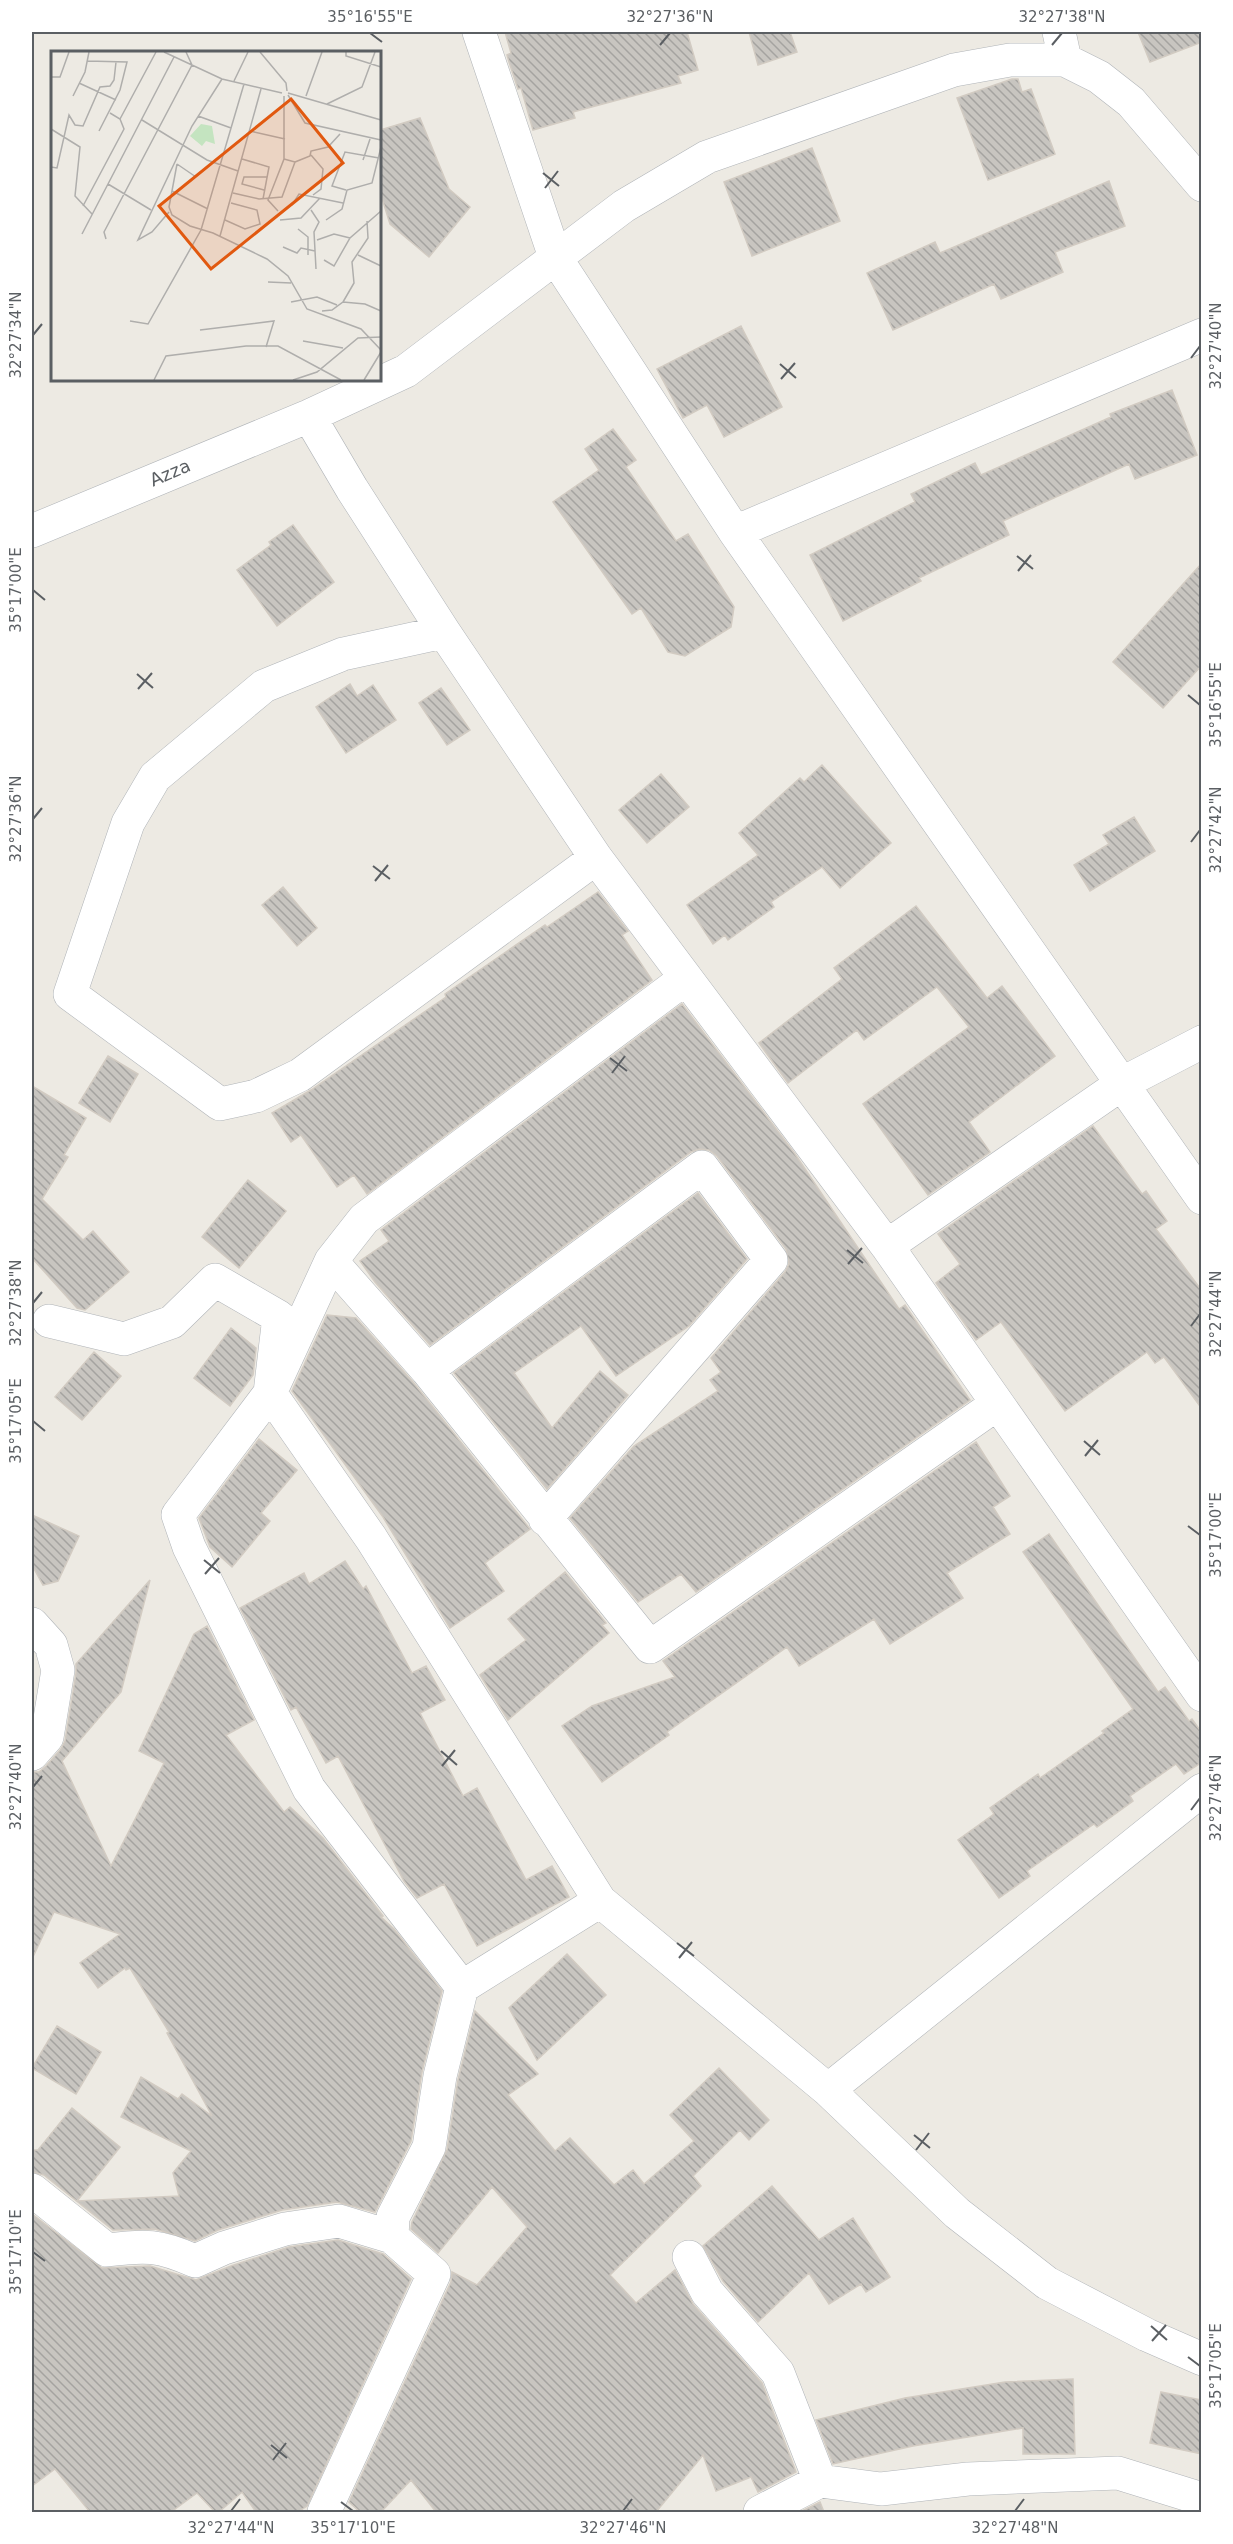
<svg xmlns="http://www.w3.org/2000/svg" width="1233" height="2544" font-family="'DejaVu Sans',sans-serif">
	<defs>
		<pattern id="building-back-hatch" width="6" height="6" patternUnits="userSpaceOnUse" patternTransform="scale(1.5)"><rect width="6" height="6" fill="#c8c5c0"/><path d="M-1 5l2 2M0 0l6 6M5-1l2 2" fill="none" stroke="#a5a3a0"/></pattern>
	</defs>
	<rect width="100%" height="100%" fill="#edeae3"/>
	<path fill="url(#building-back-hatch)" stroke="#d2cbc2" stroke-width="1.5" d="M505,32H687L698,70L678,76L681,83L573,112L575,118L533,130L521,88L518,89L509,62L507,55L511,53Z
		M749,32H790L797,52L758,65Z
		M1138,32H1202V42L1150,62Z
		M1012,79H1018L1022,92L1031,89L1055,154L988,180L957,98Z
		M420,118L449,189L470,207L429,257L390,224L380,192V130Z
		M812,148L840,221L752,256L724,182Z
		M1109,181L1125,226L1055,252L1063,272L1001,299L994,284L893,330L867,273L935,242L940,253Z
		M741,326L782,407L724,437L707,405L683,418L657,369Z
		M1172,390L1197,455L1135,479L1129,464L1003,521L1009,535L919,578L921,581L843,621L810,555L915,502L911,494L975,463L981,475L1111,417L1110,414Z
		M613,429L636,460L626,467L676,541L688,534L734,607L731,627L685,656L668,652L641,608L632,614L553,502L599,470L585,449Z
		M293,525L334,582L277,626L237,570L271,545L269,542Z
		M1202,563V665L1163,708L1113,662Z
		M350,684L357,696L373,685L396,720L346,753L316,707Z
		M441,688L470,730L447,745L419,703Z
		M822,765L891,843L840,888L822,867L771,902L774,907L728,940L725,935L713,944L687,905L758,855L739,833L800,778L804,782Z
		M661,774L689,807L647,843L619,810Z
		M1134,817L1155,851L1090,891L1074,865L1109,844L1103,835Z
		M283,887L317,928L297,946L262,905Z
		M598,892L628,931L622,935L652,980L367,1194L354,1175L337,1187L301,1135L291,1142L272,1113L311,1090L446,997L445,994L545,925L547,927Z
		M916,906L987,998L1002,986L1055,1056L969,1122L990,1152L928,1195L863,1104L969,1027L937,987L864,1040L857,1030L788,1083L759,1043L842,979L834,968Z
		M682,1004L795,1154L899,1309L905,1305L970,1400L696,1592L681,1574L638,1602L570,1518L634,1446L718,1391L710,1380L721,1372L711,1358L785,1272L789,1264L786,1249L717,1156L709,1150L699,1149L691,1152L430,1345L375,1282L360,1261L389,1241L381,1230Z
		M108,1056L138,1074L110,1122L79,1103Z
		M32,1086L86,1118L64,1155L68,1157L42,1199L83,1240L93,1231L129,1272L85,1310L77,1308L32,1258Z
		M1093,1126L1142,1194L1146,1191L1167,1221L1156,1229L1202,1291V1409L1164,1357L1155,1363L1147,1352L1065,1411L1001,1322L976,1340L936,1283L960,1264L938,1234Z
		M248,1180L286,1211L239,1268L202,1237Z
		M698,1193L747,1259L689,1326L616,1376L581,1326L514,1373L552,1428L600,1371L628,1395L547,1489L454,1373Z
		M327,1315L356,1318L413,1382L530,1529L485,1563L504,1591L450,1628L383,1517L292,1391Z
		M231,1328L256,1348L253,1375L230,1406L194,1378Z
		M94,1352L121,1376L82,1420L55,1397Z
		M259,1439L297,1470L261,1513L270,1521L232,1567L210,1547L199,1518Z
		M976,1442L1010,1496L993,1507L1010,1534L947,1573L963,1598L890,1644L874,1619L799,1666L787,1647L667,1732L669,1735L602,1782L562,1726L592,1706L675,1677L663,1661Z
		M32,1515L79,1536L58,1581L43,1585L32,1565Z
		M1049,1534L1158,1692L1165,1687L1189,1721L1192,1719L1202,1733V1762L1184,1774L1176,1764L1130,1796L1133,1801L1097,1827L1094,1824L1027,1871L1030,1876L999,1898L958,1840L994,1814L990,1808L1038,1774L1040,1778L1104,1733L1102,1731L1133,1709L1023,1552Z
		M345,1561L363,1589L366,1586L412,1673L426,1666L445,1700L420,1713L463,1796L477,1788L526,1880L552,1866L569,1897L477,1946L444,1884L417,1898L404,1881L338,1756L326,1763L296,1707L291,1710L240,1608L304,1573L309,1584Z
		M565,1572L606,1623L602,1625L609,1633L508,1720L480,1675L526,1640L508,1619Z
		M150,1580L121,1692L62,1761L111,1866L164,1763L139,1751L194,1634L207,1626L254,1720L226,1735L284,1812L290,1807L323,1838L383,1916L381,1917L394,1929L442,1991L422,2072L411,2141L375,2212L337,2202L282,2210L218,2230L195,2241L155,2229L113,2230L44,2175L32,2172V2150H38L72,2108L120,2147L77,2201L179,2196L173,2173L191,2151L121,2117L141,2077L178,2099L182,2094L212,2116L167,2033L169,2032L130,1968L126,1970L125,1968L98,1988L80,1963L120,1934L54,1912L32,1959V1772H39L46,1766L61,1749L65,1741L76,1673V1664Z
		M567,1954L606,1995L537,2060L509,2008Z
		M475,2011L538,2074L508,2095L555,2151L570,2138L614,2185L633,2170L644,2184L694,2141L670,2115L719,2068L769,2120L749,2140L740,2130L693,2176L701,2186L610,2275L636,2303L675,2270L693,2304L762,2383L796,2472L758,2492L751,2477L716,2491L703,2455L656,2512H436L411,2480L381,2512H360L349,2502L451,2282L452,2272L477,2285L527,2227L492,2187L438,2253L411,2229L412,2222L447,2150L458,2080Z
		M57,2026L101,2052L76,2094L32,2068Z
		M772,2186L819,2240L853,2218L890,2277L866,2292L861,2284L829,2304L809,2273L758,2322L723,2281L703,2246Z
		M32,2214L102,2268L150,2266L196,2280L231,2266L289,2247L338,2240L383,2254L411,2279L307,2506L298,2512H256L242,2492L219,2512H215L197,2493L171,2512H90L55,2469L32,2486Z
		M1073,2379L1075,2454H1023V2428L913,2446L833,2464L816,2420L905,2398L1005,2382Z
		M1161,2392L1202,2400V2454L1150,2443Z
		M820,2502L824,2512H800Z"/>
	<g fill="none" stroke-linecap="round" stroke-linejoin="round">
		<g stroke="#b0b4b8" stroke-width="34">
			<path id="minor" d="M479,32L555,257L735,532L1202,1198
				M1059,32L1065,60
				M309,416L352,489L444,632L596,858L887,1246L1202,1695
				M32,531L309,416L406,371L624,206L707,157L954,70L1010,60H1065L1099,77L1131,102L1202,185
				M735,532L1202,335
				M444,632L343,654L264,686L155,777L128,823L70,994L220,1104L256,1096L300,1075L596,858
				M887,1246L1123,1083L1202,1042
				M331,1261L427,1370L650,1647L997,1404
				M49,1321L124,1339L172,1322L215,1280L279,1317L270,1393L371,1538L600,1901L828,2090L957,2213L1047,2283L1147,2335L1202,2359
				M427,1370L702,1167L771,1260L545,1519
				M32,1624L51,1645L58,1670L47,1737L32,1754
				M600,1901L462,1987L309,1789L189,1547L178,1515L270,1393L331,1261L364,1219L686,978
				M828,2090L1202,1790
				M32,2190L107,2250C146,2245 159,2245 195,2261L224,2248L285,2229L339,2221L392,2237
				M689,2257L707,2292L778,2373L820,2481
				M324,2512L434,2274L392,2237L393,2217L429,2147L440,2076L462,1987
				M760,2512L820,2481L881,2489L968,2479L1118,2473L1202,2499"/>
		</g>
		<use href="#minor" stroke="#fff" stroke-width="33"/>
	</g>
	<path fill="none" stroke="#5b5f63" stroke-width="2" d="M370,33L382,42M660,45L670,33M1052,45L1062,33M543,173L559,186M545,188L558,171M33,335L42,324M1191,358L1200,346M780,364L796,378M781,379L795,363M1017,556L1033,569M1018,571L1031,555M33,590L45,600M137,674L153,688M138,689L152,673M1188,695L1200,705M33,819L42,808M1191,842L1200,830M373,866L390,879M375,881L388,865M610,1058L627,1071M612,1073L625,1056M847,1250L863,1263M848,1264L862,1248M33,1303L42,1292M1191,1326L1200,1314M33,1421L45,1431M1084,1441L1100,1455M1085,1456L1098,1440M1188,1526L1200,1535M204,1560L220,1573M205,1574L219,1558M441,1751L457,1765M442,1766L455,1750M33,1787L42,1776M1191,1810L1200,1798M677,1943L694,1956M679,1958L692,1942M914,2135L930,2148M916,2150L929,2133M33,2252L45,2261M1151,2326L1167,2340M1152,2341L1166,2325M1188,2357L1200,2366M271,2445L287,2458M273,2460L286,2443M341,2502L353,2511M231,2511L240,2499M623,2511L632,2499M1015,2511L1024,2499"/>
	<g text-anchor="middle" stroke-width="5" stroke-linejoin="round" paint-order="stroke">
		<g font-size="18" fill="#5b5f63" stroke="#fff">
			<text transform="translate(170 473) rotate(-23)" y="6">Azza</text>
		</g>
	</g>
	<g transform="translate(51 51)">
		<rect width="330" height="330" fill="#edeae3"/>
		<path d="M150,73L161,75L164,93L155,90L151,95L139,85Z" fill="#c4e4c0"/>
		<path fill="none" stroke="#afaeac" stroke-width="1.5" d="M113,1L171,28L231,42M209,1L235,32L236,40M295,1V5L330,16M36,10L76,11L69,39L48,80M0,26H9L18,1M183,30L197,1M28,32L65,49M237,42L330,69M237,44L254,72L330,89M22,45L34,21L38,1M255,45L271,1M276,53L311,36L324,1M147,65L180,77M69,68L105,1M91,69L156,109L187,120M0,78L29,96L24,145L41,163M199,80L234,88M260,104L272,118L270,138L262,144M191,108L218,116L212,148M312,109L319,88M244,111L259,105L260,100L277,96L289,83M126,113L118,156L121,164L139,175L162,182L216,208L237,225L256,258L310,278L330,299M126,113L145,126M0,116L6,117L18,64L24,74L32,75L49,36L59,35L63,29L65,11M57,133L100,159M213,139L191,133L193,126H216M295,139L281,135L294,101L328,107M121,140L157,158M182,142L208,148L231,146L244,111L233,108M241,154L248,143L292,152M32,155L73,78L69,68L59,62M260,159L268,171L263,181L265,218M227,160L217,149L233,108V45M118,161L101,181L87,189L141,75L171,28M174,169L194,178L209,173L206,159L180,152M229,169L250,167L269,147M275,169L291,158L296,139L321,132L330,96M247,178L257,186V204M31,183L123,6M169,185L210,38M55,188L53,181L141,14L135,1M266,189L283,183L299,187M232,196L246,202L250,197L264,200M307,204L330,215M273,209L283,215L299,187L330,160M217,231L240,232M240,251L266,246L286,254M292,251L303,232L301,211L317,187L316,170M271,260L281,259L292,251L314,253L330,260M79,270L97,273L150,179L193,33M149,279L223,270L215,296M252,290L292,297M103,329L115,305L195,295H227L290,329M242,329L266,321L307,287L330,286M313,329L330,301"/>
		<path fill="#e15910" fill-opacity="0.15" stroke="#e15910" stroke-width="3" d="M240,48L292,112L160,218L108,155Z"/>
		<rect width="330" height="330" fill="none" stroke="#5b5f63" stroke-width="3"/>
	</g>
	<rect width="1233" height="2544" fill="none" stroke="#ffffff" stroke-width="66"/>
	<rect x="33" y="33" width="1167" height="2478" fill="none" stroke="#5b5f63" stroke-width="2"/>
	<g font-size="15" text-anchor="middle" fill="#5b5f63">
		<text x="370" y="22">35°16'55"E</text>
		<text x="670" y="22">32°27'36"N</text>
		<text x="1062" y="22">32°27'38"N</text>
		<text transform="translate(16 335) rotate(-90)" y="5">32°27'34"N</text>
		<text transform="translate(1216 346) rotate(-90)" y="5">32°27'40"N</text>
		<text transform="translate(16 590) rotate(-90)" y="5">35°17'00"E</text>
		<text transform="translate(1216 705) rotate(-90)" y="5">35°16'55"E</text>
		<text transform="translate(16 819) rotate(-90)" y="5">32°27'36"N</text>
		<text transform="translate(1216 830) rotate(-90)" y="5">32°27'42"N</text>
		<text transform="translate(16 1303) rotate(-90)" y="5">32°27'38"N</text>
		<text transform="translate(1216 1314) rotate(-90)" y="5">32°27'44"N</text>
		<text transform="translate(16 1421) rotate(-90)" y="5">35°17'05"E</text>
		<text transform="translate(1216 1535) rotate(-90)" y="5">35°17'00"E</text>
		<text transform="translate(16 1787) rotate(-90)" y="5">32°27'40"N</text>
		<text transform="translate(1216 1798) rotate(-90)" y="5">32°27'46"N</text>
		<text transform="translate(16 2252) rotate(-90)" y="5">35°17'10"E</text>
		<text transform="translate(1216 2366) rotate(-90)" y="5">35°17'05"E</text>
		<text x="231" y="2533">32°27'44"N</text>
		<text x="353" y="2533">35°17'10"E</text>
		<text x="623" y="2533">32°27'46"N</text>
		<text x="1015" y="2533">32°27'48"N</text>
	</g>
</svg>
